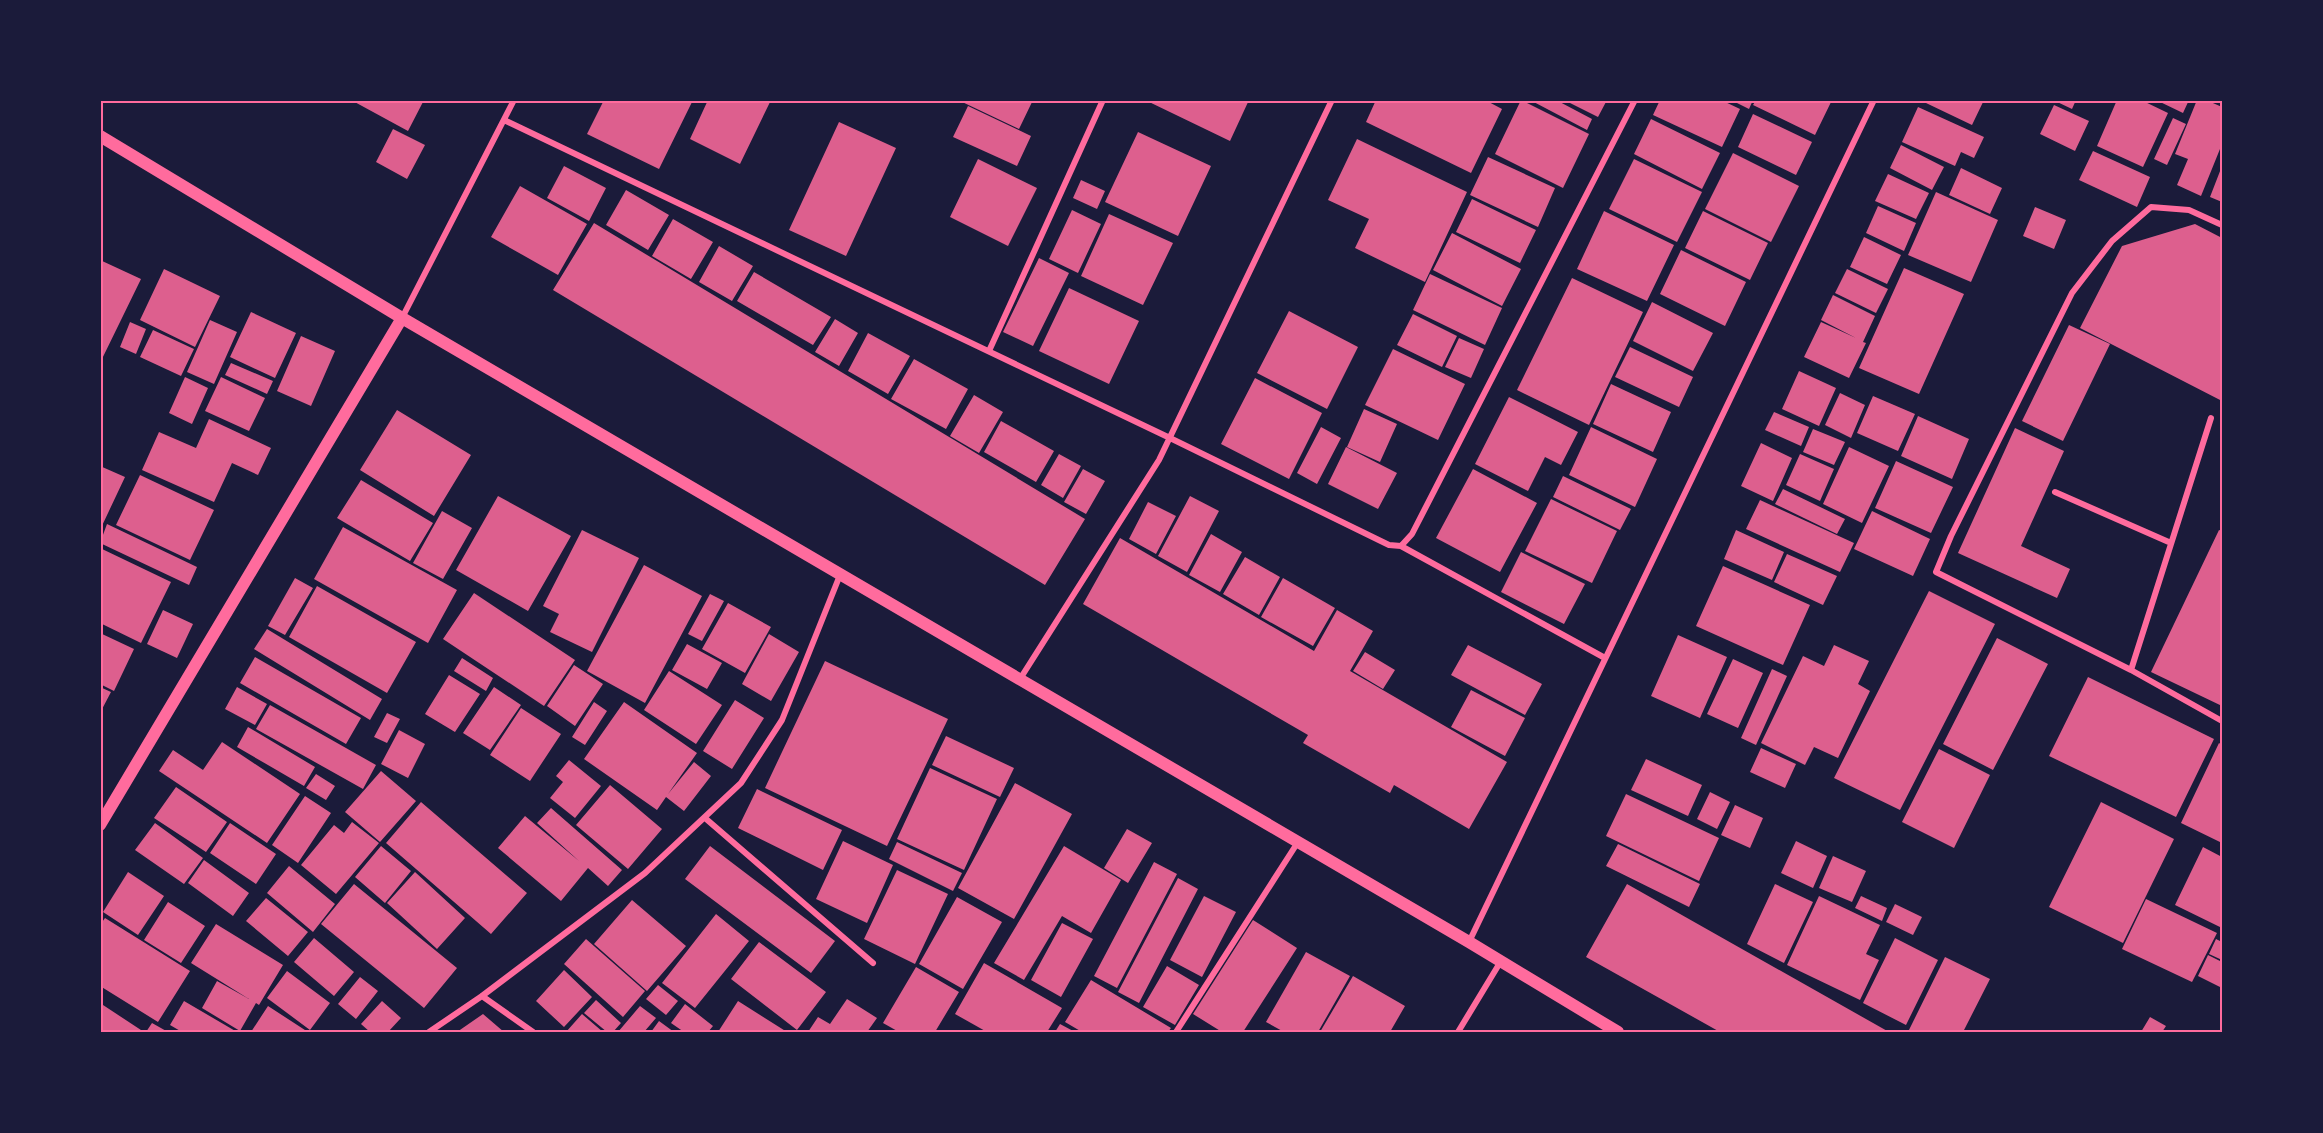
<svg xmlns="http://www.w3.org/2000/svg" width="2323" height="1133" font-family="Lora,serif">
	<rect width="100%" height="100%" fill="#1b1b3a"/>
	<path fill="#dd5f8e" d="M351,100H424L408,131Z
		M604,100H693L659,169L587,134Z
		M708,100H771L740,164L690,139Z
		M958,100H1033L1019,129Z
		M1145,100H1249L1230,141Z
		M1376,100H1485L1502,109L1471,173L1366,122Z
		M1521,100L1589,134L1563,188L1495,154Z
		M1530,100H1556L1592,119L1587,130Z
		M1564,100H1607L1598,117Z
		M1660,100H1721L1740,109L1722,147L1653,115Z
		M1731,100H1753L1749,109Z
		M1756,100H1832L1815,135L1753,105Z
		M1927,100H1984L1972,125L1926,103Z
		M2053,100H2076L2072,109Z
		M2117,100H2141L2168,113L2143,167L2097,146Z
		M2156,100H2189L2183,113Z
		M2197,100H2206L2222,107V144L2201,196L2177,185L2188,159L2175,154Z
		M2054,105L2089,121L2075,151L2040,134Z
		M968,106L1031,136L1017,166L953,137Z
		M1918,107L1984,137L1974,158L1961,152L1955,166L1902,142Z
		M1753,114L1812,142L1796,175L1738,147Z
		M2173,118L2186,124L2167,165L2154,159Z
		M1651,119L1720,153L1702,189L1634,154Z
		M839,122L896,148L846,256L789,230Z
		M393,129L425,145L407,179L376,162Z
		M1138,132L1211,166L1178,236L1105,202Z
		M1357,139L1467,192L1425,282L1355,248L1369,219L1328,200Z
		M1901,145L1944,167L1932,190L1890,168Z
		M2093,151L2150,177L2137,207L2079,180Z
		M1733,153L1799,186L1771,242L1705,209Z
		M1488,157L1555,188L1538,227L1470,195Z
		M978,159L1037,188L1008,246L950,217Z
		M1634,159L1702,192L1677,242L1609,209Z
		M564,166L606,188L589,221L547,198Z
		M2222,166V202L2210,197Z
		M1961,168L2002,188L1990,214L1949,195Z
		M1888,174L1929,193L1916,219L1875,201Z
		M1081,180L1105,191L1097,209L1073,198Z
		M520,186L587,224L558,275L491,237Z
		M626,190L669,215L648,250L606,225Z
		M1936,192L1998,220L1971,282L1908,255Z
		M1472,199L1536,230L1520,263L1456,232Z
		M1878,206L1916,223L1904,251L1866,233Z
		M2035,207L2066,220L2054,249L2023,236Z
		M1072,210L1101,224L1078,273L1049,259Z
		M1604,211L1674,245L1647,301L1577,269Z
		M1703,211L1768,243L1750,280L1685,248Z
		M1109,214L1173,243L1143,305L1081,276Z
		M673,219L713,242L691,279L652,256Z
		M594,223L1085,519L1045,585L553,290Z
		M2195,224L2222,238V401L2080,328L2122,246Z
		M1452,233L1521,269L1502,306L1433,270Z
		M1864,237L1901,255L1887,284L1850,267Z
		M719,246L753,266L732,301L699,282Z
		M1681,250L1746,282L1725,326L1660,294Z
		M1039,258L1069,273L1033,346L1003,332Z
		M100,260L141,279L100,363Z
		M1904,268L1964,294L1919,394L1859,368Z
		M164,269L220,296L195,347L140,320Z
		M1847,269L1888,289L1876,313L1835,293Z
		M754,272L831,317L813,345L737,301Z
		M1430,274L1502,308L1485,345L1413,310Z
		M1572,278L1643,312L1589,425L1517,390Z
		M1069,288L1139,321L1109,384L1039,351Z
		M1833,295L1875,316L1863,342L1866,343L1849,378L1804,357L1821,322L1856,338L1821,320Z
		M1652,302L1713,333L1693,371L1633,341Z
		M1289,311L1358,347L1327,409L1257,373Z
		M251,312L296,333L275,378L230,357Z
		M1413,314L1457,336L1442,367L1397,345Z
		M835,319L858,333L839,366L815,352Z
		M210,320L237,332L214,384L187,372Z
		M130,322L146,329L136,354L120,347Z
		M2069,325L2110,344L2063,441L2022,421Z
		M153,330L194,349L181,376L140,357Z
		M868,333L910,356L888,394L848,371Z
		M301,336L335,351L311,406L277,391Z
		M1459,338L1484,349L1471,378L1445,367Z
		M1630,347L1693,377L1679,407L1615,377Z
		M1393,349L1465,384L1438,440L1365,405Z
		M914,359L968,389L946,429L891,399Z
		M231,363L273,381L267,394L225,375Z
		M1799,371L1836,388L1819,426L1782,409Z
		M185,377L208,388L192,424L169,413Z
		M221,377L265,398L249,431L205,411Z
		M1255,378L1322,413L1289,479L1221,444Z
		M1611,384L1671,412L1653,452L1593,424Z
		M1840,393L1865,405L1851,438L1825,425Z
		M974,395L1003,412L979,453L950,436Z
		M1873,396L1915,414L1898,451L1857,433Z
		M1509,397L1578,432L1561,465L1545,457L1528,491L1475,464Z
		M1364,409L1397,424L1380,462L1347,447Z
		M397,410L471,455L434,516L360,470Z
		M1774,412L1809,427L1801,446L1765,430Z
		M1918,416L1969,439L1952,479L1901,456Z
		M209,419L271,448L258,475L232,463L214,502L142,470L159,432L196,448Z
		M1001,421L1054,451L1036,482L984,452Z
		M1321,427L1341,438L1317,484L1297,473Z
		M1591,427L1657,459L1635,507L1569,475Z
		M2015,428L2064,451L2021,546L2070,569L2057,598L1958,553Z
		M1813,429L1845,442L1834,465L1803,452Z
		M1761,443L1792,458L1773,501L1741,486Z
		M1346,447L1397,473L1378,509L1328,484Z
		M1849,447L1889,466L1862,523L1823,504Z
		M1059,454L1081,466L1063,498L1041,485Z
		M1800,454L1834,469L1820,501L1786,485Z
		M1896,461L1953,487L1931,533L1875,508Z
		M100,466L125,477L100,530Z
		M1083,469L1105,481L1086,514L1064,502Z
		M1473,469L1537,503L1500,572L1436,538Z
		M140,475L214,510L190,560L116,525Z
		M1563,476L1631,509L1620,530L1553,497Z
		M361,480L433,523L410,561L337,518Z
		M1783,489L1845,519L1837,534L1775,504Z
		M498,496L571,536L528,611L456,570Z
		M1190,496L1219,511L1187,572L1158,556Z
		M1551,499L1617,531L1592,583L1525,551Z
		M1760,500L1854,543L1840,572L1746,529Z
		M1148,502L1176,516L1156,554L1129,539Z
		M442,511L472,528L443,579L413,563Z
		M1872,511L1930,539L1913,576L1854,549Z
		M107,524L197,567L189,585L100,543Z
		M343,527L457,590L428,643L314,579Z
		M582,530L639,558L592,652L550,632L559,614L543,606Z
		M1736,530L1784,552L1772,580L1724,559Z
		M2219,530L2222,531V706L2151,672Z
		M1211,534L1242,552L1220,592L1189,575Z
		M1120,538L1314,651L1337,610L1373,631L1350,671L1507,762L1469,829L1394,785L1390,793L1303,743L1308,735L1083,604Z
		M100,548L171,582L141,643L100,623Z
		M1521,552L1585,584L1564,624L1501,592Z
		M1787,554L1837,576L1823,605L1774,582Z
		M1245,557L1280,577L1259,615L1223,594Z
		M644,565L702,596L645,703L587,671Z
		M1723,566L1810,605L1783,665L1696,626Z
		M295,578L313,588L285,635L268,626Z
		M1283,578L1335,608L1313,646L1261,617Z
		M317,586L416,642L387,693L289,637Z
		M1929,591L1995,624L1900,810L1834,778Z
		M474,593L575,660L544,706L443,639Z
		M710,594L724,601L702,641L688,634Z
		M728,603L771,627L745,673L702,649Z
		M163,610L193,624L177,658L147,644Z
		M267,629L382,699L370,720L254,649Z
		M100,633L134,649L114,691L100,684Z
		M769,634L799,652L771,701L742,684Z
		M1678,635L1727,657L1700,718L1651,696Z
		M1997,638L2048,664L1993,770L1943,744Z
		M687,644L722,663L707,689L672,670Z
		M1468,645L1542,684L1525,715L1451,675Z
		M1834,645L1869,661L1858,684L1870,691L1838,758L1814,747L1805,765L1761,743L1803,656L1824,666Z
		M1365,652L1395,670L1383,689L1353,671Z
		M255,657L361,718L346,744L240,683Z
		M462,658L493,678L486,691L454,671Z
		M1733,659L1763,673L1738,728L1707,714Z
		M825,661L948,719L887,846L765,788Z
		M574,665L603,684L575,726L547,706Z
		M1772,669L1787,676L1756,745L1741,738Z
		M669,671L722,705L696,744L644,710Z
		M449,675L480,694L455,732L425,714Z
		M2088,677L2214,739L2176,817L2049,756Z
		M100,687L111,692L100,713Z
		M237,687L267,704L255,725L225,709Z
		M494,687L521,705L490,750L463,733Z
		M1471,690L1525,718L1505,756L1451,727Z
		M735,700L764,718L732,769L703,751Z
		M594,702L607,711L585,745L572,737Z
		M624,702L697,753L668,794L694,762L711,776L684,811L666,797L657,810L584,759Z
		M270,705L376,765L363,789L256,729Z
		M521,708L561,734L530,781L490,755Z
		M387,713L400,719L387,743L374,737Z
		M248,727L315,767L304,786L237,747Z
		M399,730L425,744L408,778L381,764Z
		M946,736L1014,768L1000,797L932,765Z
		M222,742L300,794L267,843L159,771L173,750L203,770Z
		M2219,743L2222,745V843L2181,823Z
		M1761,748L1796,764L1785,788L1750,772Z
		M1939,749L1990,775L1954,848L1902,822Z
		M1646,759L1702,785L1688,816L1631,790Z
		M569,760L601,786L575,818L550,798L563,782L556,776Z
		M930,768L997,799L964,870L897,839Z
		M381,771L416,801L380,842L345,812Z
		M316,774L335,786L326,800L306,788Z
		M1015,783L1072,814L1014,919L958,888Z
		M610,785L662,829L628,869L576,825Z
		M176,787L227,822L206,852L154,818Z
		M757,789L842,830L823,870L738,828Z
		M1710,792L1730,802L1717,829L1697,819Z
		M1626,794L1719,838L1699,881L1606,836Z
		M305,796L331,813L298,863L272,845Z
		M421,802L527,893L491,934L386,843Z
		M2101,802L2174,839L2123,943L2049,907Z
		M1735,805L1763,818L1750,848L1721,835Z
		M551,808L622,870L608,886L588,868L561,901L498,848L525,816L579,861L537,823Z
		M352,822L379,843L336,894L301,865L334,825L344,833Z
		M155,823L203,858L184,884L135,850Z
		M230,823L276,854L256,884L210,853Z
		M1127,829L1152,843L1128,883L1104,868Z
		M843,841L893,865L867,923L816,899Z
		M1796,841L1827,856L1813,888L1781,873Z
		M897,842L962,873L953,891L889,859Z
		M1618,844L1700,884L1689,907L1606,866Z
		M381,846L411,871L385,903L355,877Z
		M710,846L835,941L811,973L685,879Z
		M1064,846L1121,880L1091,933L1062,916L1024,980L994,963Z
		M2203,847L2222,857V928L2175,905Z
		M1833,856L1866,871L1852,902L1819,888Z
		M204,860L249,893L233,916L188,883Z
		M1154,862L1177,874L1117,988L1094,976Z
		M289,866L335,904L313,932L267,893Z
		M897,870L948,894L915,964L864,939Z
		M128,872L164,896L138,935L103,912Z
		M415,872L465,918L437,949L387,903Z
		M1178,878L1198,889L1139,1003L1118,992Z
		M354,884L457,968L424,1008L321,924Z
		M1627,884L1889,1032H1720L1586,957Z
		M1775,884L1813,902L1784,963L1747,944Z
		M1204,896L1236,912L1202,977L1170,960Z
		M1819,896L1880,925L1866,954L1879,960L1860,1000L1787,965Z
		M1861,896L1887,908L1882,921L1855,908Z
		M957,897L1002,922L963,989L919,964Z
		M266,898L308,932L288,956L246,921Z
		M2146,899L2217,933L2192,982L2122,949Z
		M632,900L686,946L647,991L594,944Z
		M168,902L205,926L181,963L144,940Z
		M1895,904L1922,917L1913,935L1886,922Z
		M716,914L749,941L695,1008L662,983Z
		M105,918L190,971L158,1022L100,986V925Z
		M1253,920L1297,948L1243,1032H1222L1193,1014Z
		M1062,923L1093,939L1061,997L1031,980Z
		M216,924L283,965L259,1005L256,1003L240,1031L202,1008L217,981L249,999L191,963Z
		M314,938L354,972L334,996L294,962Z
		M1895,938L1938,960L1906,1025L1863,1003Z
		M586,939L645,991L623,1017L564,964Z
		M2216,939L2222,942V960L2209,954Z
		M759,942L826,992L797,1030L731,979Z
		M1306,952L1350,976L1318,1032H1284L1266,1022Z
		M2208,955L2222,962V988L2198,976Z
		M1945,957L1990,979L1963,1032H1908Z
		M984,963L1062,1008L1047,1032H987L955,1014Z
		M1167,966L1199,985L1175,1025L1143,1007Z
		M916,967L959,992L935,1032H899L883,1023Z
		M564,970L592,997L564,1027L536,1001Z
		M287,971L330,1003L310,1030L267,998Z
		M1353,976L1405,1006L1390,1032H1320Z
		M360,977L378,991L356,1019L338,1004Z
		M1091,980L1171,1028L1168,1032H1082L1065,1022Z
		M658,985L678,1001L666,1015L646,999Z
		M847,999L877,1018L867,1032H808L818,1017L830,1024Z
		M596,1000L621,1023L613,1032H607L584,1013Z
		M184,1001L237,1032H182L170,1025Z
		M382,1001L401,1018L388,1032H370L361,1024Z
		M738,1001L787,1032H718Z
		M685,1004L713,1026L708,1032H684L671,1023Z
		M103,1005L144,1032H100V1008Z
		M268,1006L308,1032H251Z
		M640,1006L656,1018L644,1032H618Z
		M483,1014L504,1032H457Z
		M582,1014L603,1032H566Z
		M2150,1017L2166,1026L2162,1032H2141Z
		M659,1021L674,1032H651Z
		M152,1023L168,1032H146Z
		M1060,1024L1075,1032H1055Z"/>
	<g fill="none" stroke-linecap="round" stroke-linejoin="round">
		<path stroke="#ff6b9d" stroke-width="6" d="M504,120L1170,438L1389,545L1401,546L1412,534L1635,100
			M2222,225L2189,210L2151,207L2112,241L2072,293L1951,536L1936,572L2131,670L2222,721
			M402,318L514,100
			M989,351L1103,100
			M2055,492L2171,543
			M1401,546L1605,658
			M2131,670L2211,418
			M1020,679L1159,460L1332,100
			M705,818L873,963
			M1469,942L1874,100
			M482,996L533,1032
			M429,1032L482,996L645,873L741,783L782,720L840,575
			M1176,1032L1298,842
			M1458,1032L1501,961"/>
		<path stroke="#ff6b9d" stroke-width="12" d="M100,136L402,318L1469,942L1618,1032
			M100,825L402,318"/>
	</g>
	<rect width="2323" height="1133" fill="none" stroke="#1b1b3a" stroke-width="204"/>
	<rect x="102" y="102" width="2119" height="929" fill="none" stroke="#ff6b9d" stroke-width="2"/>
</svg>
